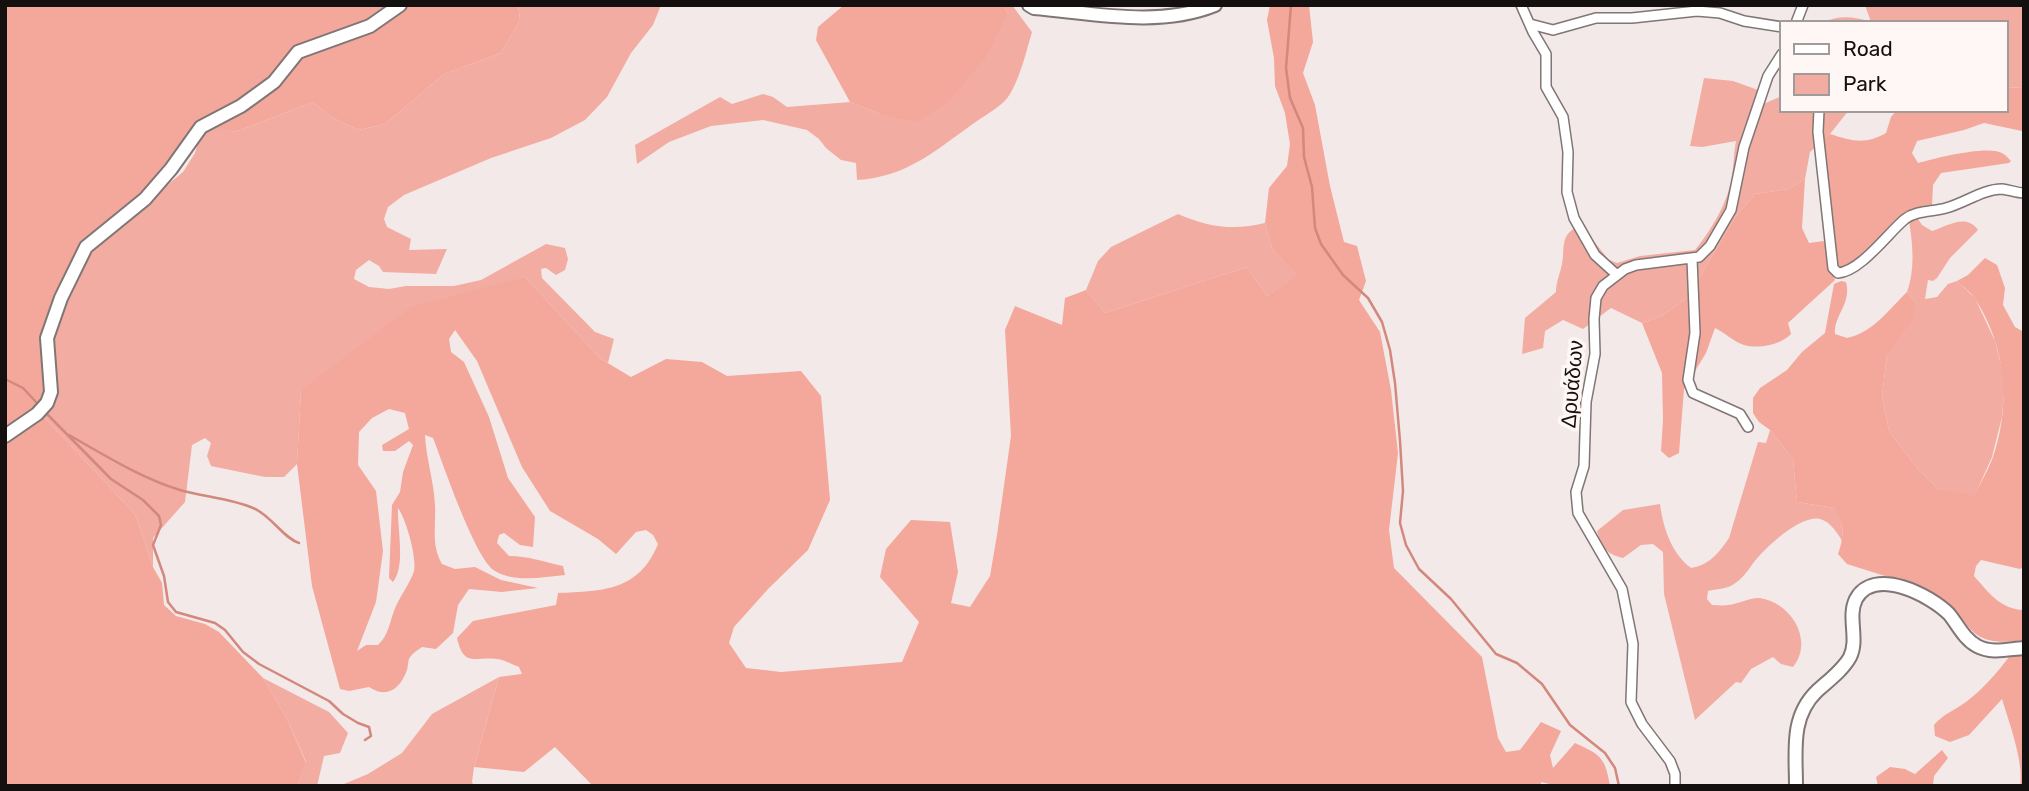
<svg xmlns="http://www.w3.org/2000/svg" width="2029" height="791" font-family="Rubik,sans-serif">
	<rect width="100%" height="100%" fill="#f3e9e8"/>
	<path fill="#f3aca1" d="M518,5H661L653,25L631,53L607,97L585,120L551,138L491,158L404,195L388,207L384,219L387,227L411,239L409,250L447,249L436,274L383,272L379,266L369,260L356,270L354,279L369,287L389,289L406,286H454L481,280L546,244L565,248L568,259L565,270L556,275L546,268L541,269L542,278L595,332L614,339L608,363L601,359L525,277L301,390L297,464L284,477H265L211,466L207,456L211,443L205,438L192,445L185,502L153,538V567L135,514L43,416L53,400L52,349L55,333L76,278L87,256L100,241L183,172L195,153L199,140L210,127L235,132L313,102L331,117L358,130L385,124L444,74L501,53L520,20Z
		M1003,5H1012L1032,32C1026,52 1021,75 1010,94C1004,105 987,114 977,121C937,149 908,177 857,180L856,163L841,160L826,148L819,139L807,130L763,120L711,126L669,142L637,164L635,145L720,97L732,104L763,94L773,97L787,107L850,102L880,114L1008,13Z
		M1865,5H2024V87L2006,88V23H1821C1838,15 1853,16 1871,22Z
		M1704,78L1733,81L1758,90L1761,105L1782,96V110H1849L1830,134L1810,152L1805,179L1788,189L1755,194L1736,216L1687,298L1662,316L1642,323L1611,308L1583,329L1563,320L1545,331L1543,348L1522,354L1525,318L1556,292C1556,282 1560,274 1562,264C1565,250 1560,235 1576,228L1587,233L1609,260L1617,263L1640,256L1695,250C1709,233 1724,209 1730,186C1734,172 1733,156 1736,141L1702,147L1690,146Z
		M1178,214C1207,227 1234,231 1265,223L1272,249L1299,275L1267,296L1247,267L1105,313L1086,290L1098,261L1111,247Z
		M1916,216L1922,225L1932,231C1948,226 1966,213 1978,230L1950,258L1937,278L1933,281L1928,280L1925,299L1937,297L1948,284L1957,281L1975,298L1995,341L2005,381L2002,417L1992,457L1974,497L1937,488L1917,468L1889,431L1882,396L1887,355L1916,303L1907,292C1915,269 1913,245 1909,221Z
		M1770,430L1793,459L1797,502L1834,508L1841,517L1843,542C1837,533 1831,522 1820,519C1802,515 1772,542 1760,555C1751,564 1746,577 1734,584C1727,589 1716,589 1708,591L1707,599L1712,605C1717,605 1723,606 1728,605C1738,604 1751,597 1760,598C1792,603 1814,641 1793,667L1781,664L1773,657L1751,669L1741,683L1736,682L1695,720L1664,594L1663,552L1653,544L1641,545L1623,558C1606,554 1601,547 1597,531L1623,510L1660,504C1663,527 1671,553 1691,568C1709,565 1719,553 1729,538L1758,442L1766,443Z
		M499,677L474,767L472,782L474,786H339L368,774L402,753L432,714Z
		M263,678L329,712L348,733L340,753L324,756L317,786H297L306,762L287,719Z"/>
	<path fill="#f4a79b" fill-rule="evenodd" d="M5,5H518L520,20L501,53L444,74L385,124L358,130L331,117L313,102L235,132L196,125L167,165L143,194L84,243L43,338V416L135,514L153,567L162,583L164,605L176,616L205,624L219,632L263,678L287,719L306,763L297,786H5Z
		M844,5H1003L1008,13L986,57L947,103L916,122L880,114L850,102L816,40L818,27Z
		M1270,5H1309L1313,42L1303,73L1315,105L1330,186L1344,242L1357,246L1366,281L1359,300L1380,332L1391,390L1398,453L1389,530L1394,568L1482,657L1498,738L1506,752L1520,750L1541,722L1561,731L1550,755L1553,768L1575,743C1601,755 1605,757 1610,786H1558L1541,782V786H593L555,747L524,772L474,767L499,677L522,674L519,667C512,664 504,660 497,659C474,656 464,668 457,638L473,621L556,605L558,593C603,591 639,591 658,544L653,535L646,530L636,532L616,554L598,539L550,511L522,467L477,361L455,330L449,339L451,352L464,362L489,417L508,478L535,517L533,547L520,545L504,533L499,535L497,543L509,556C528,556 544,562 563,566L565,575C543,577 515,583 495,571C475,560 443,463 433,438L425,435C426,458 434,482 435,505C436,527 431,545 442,564L455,569L475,567L501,580L538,588L502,592L469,589L458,605L453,633L436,649L422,647C418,650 411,654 409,659C408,662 408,666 407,670C400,689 387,699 369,687L349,691L340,689L312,586L297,464L301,390L411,307L525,277L601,359L631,377L666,359L702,362L727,376L801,371L821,396L830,500L808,550L768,589L734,627L729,643L746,668L781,672L902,662L919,622L880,577L886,549L911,520L950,522L958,572L951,603L970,607L990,576L997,535L1011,436L1005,330L1015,306L1062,325L1065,298L1086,290L1105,313L1247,267L1267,296L1298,275L1272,249L1265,223L1269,188L1287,166L1290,144L1285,113L1275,86L1274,58L1267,20ZM389,409L405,413L409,429L382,445L383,451H395L409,441L413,445L403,472L400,492L392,505L389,578L393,582C406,566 397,527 398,508C406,519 417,557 414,571C410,584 399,597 394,611C389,624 389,634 378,645H366L357,651L376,602L383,551L376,491L358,465L359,432L372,418Z
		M2024,87V134L2022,131L1984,123L1964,130L1917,141L1912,153L1918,163C1936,158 1987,145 2002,153C2006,155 2008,158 2011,161L2009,163L1941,173L1933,185L1932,206L1915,210L1859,259L1842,269L1837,264L1819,143L1830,134C1852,141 1865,145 1886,133L1891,117L1897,110H2006V88Z
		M1805,179L1802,228L1809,243L1824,241L1830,269L1835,280L1788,323L1791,334C1780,345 1759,349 1744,345C1734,342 1724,332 1715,328L1706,353L1684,389L1679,453L1669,458L1661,451L1663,420L1662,373L1642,323L1662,316L1687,298L1736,216L1755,194L1788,189Z
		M1985,258L1997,265L2005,288L2003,305L2015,327L2024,332V567L2020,569L1981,560L1976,566L1974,576C1989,593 2000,609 2024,610V640C1959,650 1975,614 1929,592C1903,580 1874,573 1847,564L1838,554C1844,538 1845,522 1834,508L1797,502L1793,459L1770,430L1759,422L1753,413V398L1760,388L1787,370L1802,352L1825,333L1834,284L1841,281L1846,282C1852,304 1833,316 1835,334L1847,338C1873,333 1889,309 1907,292L1916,303L1913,319L1887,355L1882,396L1889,431L1917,468L1937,488L1974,496C1980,484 1988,470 1993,457C2011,404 2006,348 1976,300C1972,293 1963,287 1957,281L1968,275Z
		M2024,655V786H2020C2024,762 2009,722 2002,699L1969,735L1950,742L1935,736L1934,725C1943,714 1955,710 1966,702C1983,689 1996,674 2009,657Z
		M1942,750L1948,758L1934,776L1933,786H1878L1876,777L1890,767L1905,769L1915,774Z"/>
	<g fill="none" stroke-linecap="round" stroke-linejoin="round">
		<path stroke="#d3887d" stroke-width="2.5" d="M1291,5L1286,68L1290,98L1303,128L1304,157L1312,187L1315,228L1321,244L1343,275L1368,298L1382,322L1390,350L1395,383L1400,441L1403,491L1400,523L1406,545L1419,569L1451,599L1496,654L1517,663L1542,684L1570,725L1605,753L1615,768L1619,786
			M5,379L23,388L37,403
			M47,414L111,479L143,500L159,516L161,525L153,545L164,576L168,602L176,612L215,623L225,630L243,652L259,664L329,701L343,714L358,723L369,727L371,736L365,740
			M69,435C104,455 141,478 180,490C204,497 230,498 253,508C271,515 283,538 299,543"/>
		<g stroke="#7f7675" stroke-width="12">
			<path id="street" d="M1521,5L1533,32L1546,54V87L1563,117L1568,152L1567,192L1574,218L1595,255L1616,274
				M1796,23L1803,5
				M1530,24L1553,30L1596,18H1632L1697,11L1720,13L1744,21L1782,27
				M1819,110L1818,132L1833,268L1838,273C1861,271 1887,234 1905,219C1917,210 1932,212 1946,208C1965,203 1983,189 2002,189C2010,190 2017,193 2024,193
				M1692,259L1695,333L1688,380L1693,393L1740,414L1748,427
				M1675,786V774L1670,761L1642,724L1631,702L1633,644L1622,589L1578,513L1576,492L1584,466L1586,402L1595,354L1594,319L1596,298L1603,286L1625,269L1636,265L1699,257L1710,246L1731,210L1744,147L1768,76L1782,54"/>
		</g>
		<g stroke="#7f7675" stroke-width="16">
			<path id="secondary" d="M1029,5L1034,8C1093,13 1158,28 1215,5
				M5,436L37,414L47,403L51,392L47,338L61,298L86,247L145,199L171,169L201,127L241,106L274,82L298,52L370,26L400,5
				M1796,786C1796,751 1790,717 1817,691C1828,681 1843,670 1850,657C1859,639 1847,617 1856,599C1874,566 1930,595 1949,614C1958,625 1964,639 1977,646C1992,654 2008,649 2024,648"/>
		</g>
		<use href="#street" stroke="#fff" stroke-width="9"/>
		<use href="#secondary" stroke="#fff" stroke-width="12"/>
	</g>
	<g text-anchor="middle" stroke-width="7" stroke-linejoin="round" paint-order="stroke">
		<g font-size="21" fill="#141010" stroke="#fff7f6">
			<text transform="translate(1572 384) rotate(-85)" y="7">Δρυάδων</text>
		</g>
	</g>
	<rect width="2029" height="791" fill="none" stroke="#141010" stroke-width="14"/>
	<rect x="1780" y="21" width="228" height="91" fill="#fff7f6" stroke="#a19b9a" stroke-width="2"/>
	<rect x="1794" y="44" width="35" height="10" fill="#ffffff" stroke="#a19b9a" stroke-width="2"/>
	<text x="1843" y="56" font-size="21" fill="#141010">Road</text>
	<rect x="1794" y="74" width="35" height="21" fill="#f3aca1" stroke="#a19b9a" stroke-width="2"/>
	<text x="1843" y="91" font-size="21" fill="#141010">Park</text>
</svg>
